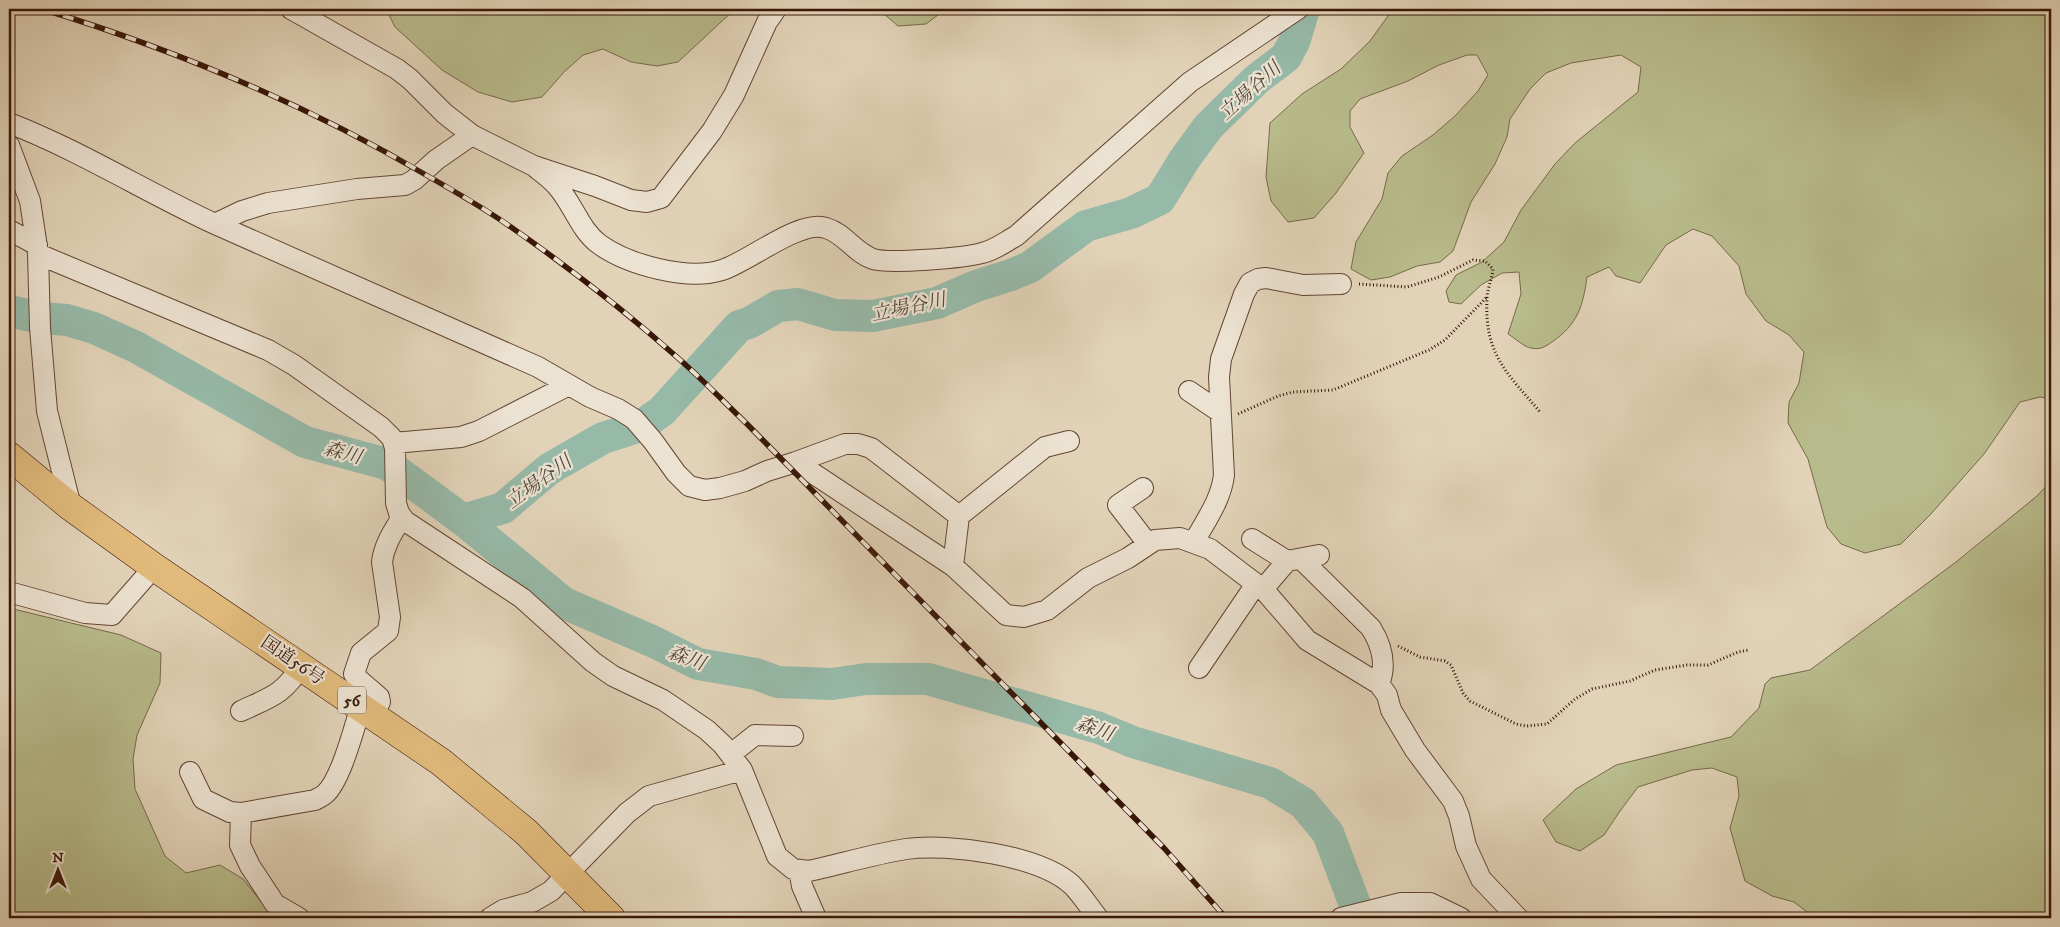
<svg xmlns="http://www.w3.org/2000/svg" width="2060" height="927" font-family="'IM FELL DW Pica','Noto Serif JP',serif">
	<rect width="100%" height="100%" fill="#e2d3b8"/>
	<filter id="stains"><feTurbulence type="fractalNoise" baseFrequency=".004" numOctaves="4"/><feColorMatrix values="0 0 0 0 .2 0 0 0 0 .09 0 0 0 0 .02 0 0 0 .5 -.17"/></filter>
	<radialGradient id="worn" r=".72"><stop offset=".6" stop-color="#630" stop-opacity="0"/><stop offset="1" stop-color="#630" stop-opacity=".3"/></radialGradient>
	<path fill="#b8bb8b" stroke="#78694a" d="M386,9H735L678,62L657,66L631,62L603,49L583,55L564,72L542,97L512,102L478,92L442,70L395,27Z
		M883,9H946L926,24L898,26L884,14Z
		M1393,9H2051V399L2040,397L2020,402L1984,454L1930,515L1901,544L1865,553L1841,544L1827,527L1808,459L1788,423L1789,402L1799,383L1804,352L1789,335L1766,321L1746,294L1739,266L1712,236L1693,229L1666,245L1640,283L1616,276L1609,267L1587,277C1583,306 1578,324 1552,342C1545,347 1540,350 1531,348C1524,347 1515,338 1508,334L1521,294L1519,272L1502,273L1481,285L1461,304L1449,302L1446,291L1456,275L1482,262L1504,242L1521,210L1555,164L1575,143L1638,92L1641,67L1621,55L1571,63L1546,73L1530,89L1510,119L1507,137L1495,164L1471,202L1453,251L1440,262L1417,266L1390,277L1371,280L1351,269L1356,242L1382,199L1388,173L1402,156L1433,135L1455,116L1478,91L1488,75L1477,55H1467L1439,65L1408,81L1360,99L1350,111V127L1364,153L1336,193L1314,218L1288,222L1271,201L1266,177L1270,123L1302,94L1341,69L1370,41Z
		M2051,481V918H1815L1794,902L1772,896L1745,881L1730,828L1739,796L1737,777L1712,768L1692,770L1638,787L1620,811L1604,835L1580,851L1556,842L1543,820L1576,789L1616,765L1731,737L1759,708L1765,684L1771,678L1810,670L1956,562L2037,496Z
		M9,608L121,635L161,653L160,683L137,735L133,759L135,789L165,856L186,873L220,865L243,879L274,918H9Z"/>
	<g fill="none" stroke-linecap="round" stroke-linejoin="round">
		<path stroke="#96b9a8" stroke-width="32" d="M9,311L41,318L67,320L94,328L136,347L305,442L387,464L463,520L564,603L654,642L698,664L756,674L778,682L832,684L866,679H928L1099,728L1133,742L1270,783L1303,803L1328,833L1360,918
			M463,520L503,508L549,469L603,438L641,426L662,411L739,326L749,323L778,306L798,304L835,315L873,316L937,303L976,286L1011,275L1030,267L1086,226L1131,213L1160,199L1184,160L1208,127L1257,79L1286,57L1294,42L1304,9"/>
		<g stroke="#634634" stroke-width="22">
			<path id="minor" d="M291,9L397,69L410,79L445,114L472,135L534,166L595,186L631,200L647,202L661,198L712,131L734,95L767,22L776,9
				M9,123C79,150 146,192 215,224L538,367L590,397L618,409L634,419L653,441L676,473L689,486L705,490L720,488L745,481L767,471L796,462L953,566L1006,615L1024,617L1047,610L1088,578L1128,558L1155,540L1180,538L1210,549L1264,590L1307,640L1379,684L1387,695L1391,710L1415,750L1453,801L1459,816L1466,846L1481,879L1518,918
				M9,145L30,201L38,254L40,328L47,411L71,507
				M534,166C542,173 551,179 557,186C573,204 580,230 599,244C628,265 688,281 722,270C748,262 800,219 826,228C844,233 855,253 873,259C888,264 965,258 982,253C995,250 1005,242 1016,236L1190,82L1298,9
				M215,224L242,211L268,203L357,189L405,185L414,180L436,160L472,135
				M9,230L37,245
				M38,254L268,350L294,365L381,427L392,438L395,448L396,503L399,513L405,521L522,598L593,662L613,676L663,700L707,730L723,745L742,770L777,856L793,869L809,871C841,864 874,854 906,849C949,843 1039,855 1072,885C1082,895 1090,908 1098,918
				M1189,391L1220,412
				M394,443L461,437L479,431L569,385
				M796,462L845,444H858L871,448L959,516L953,566
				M1143,488L1118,505L1148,544
				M959,516L1045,447L1069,441
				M1252,539L1287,561
				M1194,542C1206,520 1221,500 1224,475L1219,377L1221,359L1244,294L1250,283L1258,279L1266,278L1303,285L1341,284
				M1301,559L1371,628C1382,646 1387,664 1379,684
				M1263,589L1287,561L1319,555
				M9,592L85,613L112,615L154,567
				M1199,668L1256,584
				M241,711C271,697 283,695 301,666
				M373,714L380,702L379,697L357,678L354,674L361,653L388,631L390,617L382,562C384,545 393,532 402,517
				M731,754L755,735L793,736
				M190,772L203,799L230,812L241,813L315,800C318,798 322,797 325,794C341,780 354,728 361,706
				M241,813L240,845L250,866L275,904L299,918
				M799,870L802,886L816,918
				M490,918L503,910L532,902L551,891L627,813L649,796L742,770
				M1341,918L1401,903H1430L1461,918"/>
		</g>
		<g stroke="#391708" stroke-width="29">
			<path id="highway" d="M9,456L71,507L154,567L441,762L526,832L611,918"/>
		</g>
		<path stroke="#391708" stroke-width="3" stroke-dasharray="1 2.5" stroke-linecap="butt" d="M1359,284L1407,287L1439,277L1473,260L1485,261L1493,269C1492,280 1487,289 1487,299C1484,355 1508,374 1541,413
			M1238,414L1278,396L1293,392L1333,390L1429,350L1445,340L1487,297
			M1398,646L1420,657L1445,661L1451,665L1463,693L1470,701L1516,724L1526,726L1547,724L1575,699L1592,689L1630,681L1655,670L1687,665H1708L1738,652L1749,650"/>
		<use href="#minor" stroke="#ece2d1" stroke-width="20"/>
		<use href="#highway" stroke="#e1ba7c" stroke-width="28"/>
		<g stroke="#391708" stroke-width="5.5">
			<path id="rail" d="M42,9C176,50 305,104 426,175C454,191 482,207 508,225C567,266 624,310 678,358C702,379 724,402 747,424L1164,848L1226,918"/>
		</g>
		<use href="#rail" stroke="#ece2d1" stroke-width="4" stroke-dasharray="11" stroke-linecap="butt"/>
	</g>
	<g text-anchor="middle" stroke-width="4.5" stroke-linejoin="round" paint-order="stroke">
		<rect fill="#ece2d1" stroke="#6f5444" stroke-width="1" x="338" y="686.5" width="28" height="27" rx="4"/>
		<g font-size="16" font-weight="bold" fill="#391708">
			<text x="352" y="706">56</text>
		</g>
		<g font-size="18" fill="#391708" stroke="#ece2d1">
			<text transform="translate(293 660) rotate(34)" y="6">国道56号</text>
		</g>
		<g font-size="19" font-style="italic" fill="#554838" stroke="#ece2d1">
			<text transform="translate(1249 90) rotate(-42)" y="7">立場谷川</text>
			<text transform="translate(908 306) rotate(-12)" y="7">立場谷川</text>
			<text transform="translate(343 452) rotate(15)" y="7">森川</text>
			<text transform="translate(538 481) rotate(-36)" y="7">立場谷川</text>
			<text transform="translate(687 657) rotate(20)" y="7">森川</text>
			<text transform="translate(1095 728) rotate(19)" y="7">森川</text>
		</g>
	</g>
	<rect width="2060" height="927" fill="none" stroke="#e2d3b8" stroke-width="30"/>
	<rect x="10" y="10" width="2040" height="907" fill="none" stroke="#391708" stroke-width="2.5"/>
	<rect x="15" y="15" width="2030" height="897" fill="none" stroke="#391708"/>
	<g transform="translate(58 870)" stroke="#ece2d1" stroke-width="4" paint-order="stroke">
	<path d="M0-4L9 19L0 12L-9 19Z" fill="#391708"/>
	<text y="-8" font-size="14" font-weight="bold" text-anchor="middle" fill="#391708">N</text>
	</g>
	<rect width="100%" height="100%" filter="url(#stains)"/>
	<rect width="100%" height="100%" fill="url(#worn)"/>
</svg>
